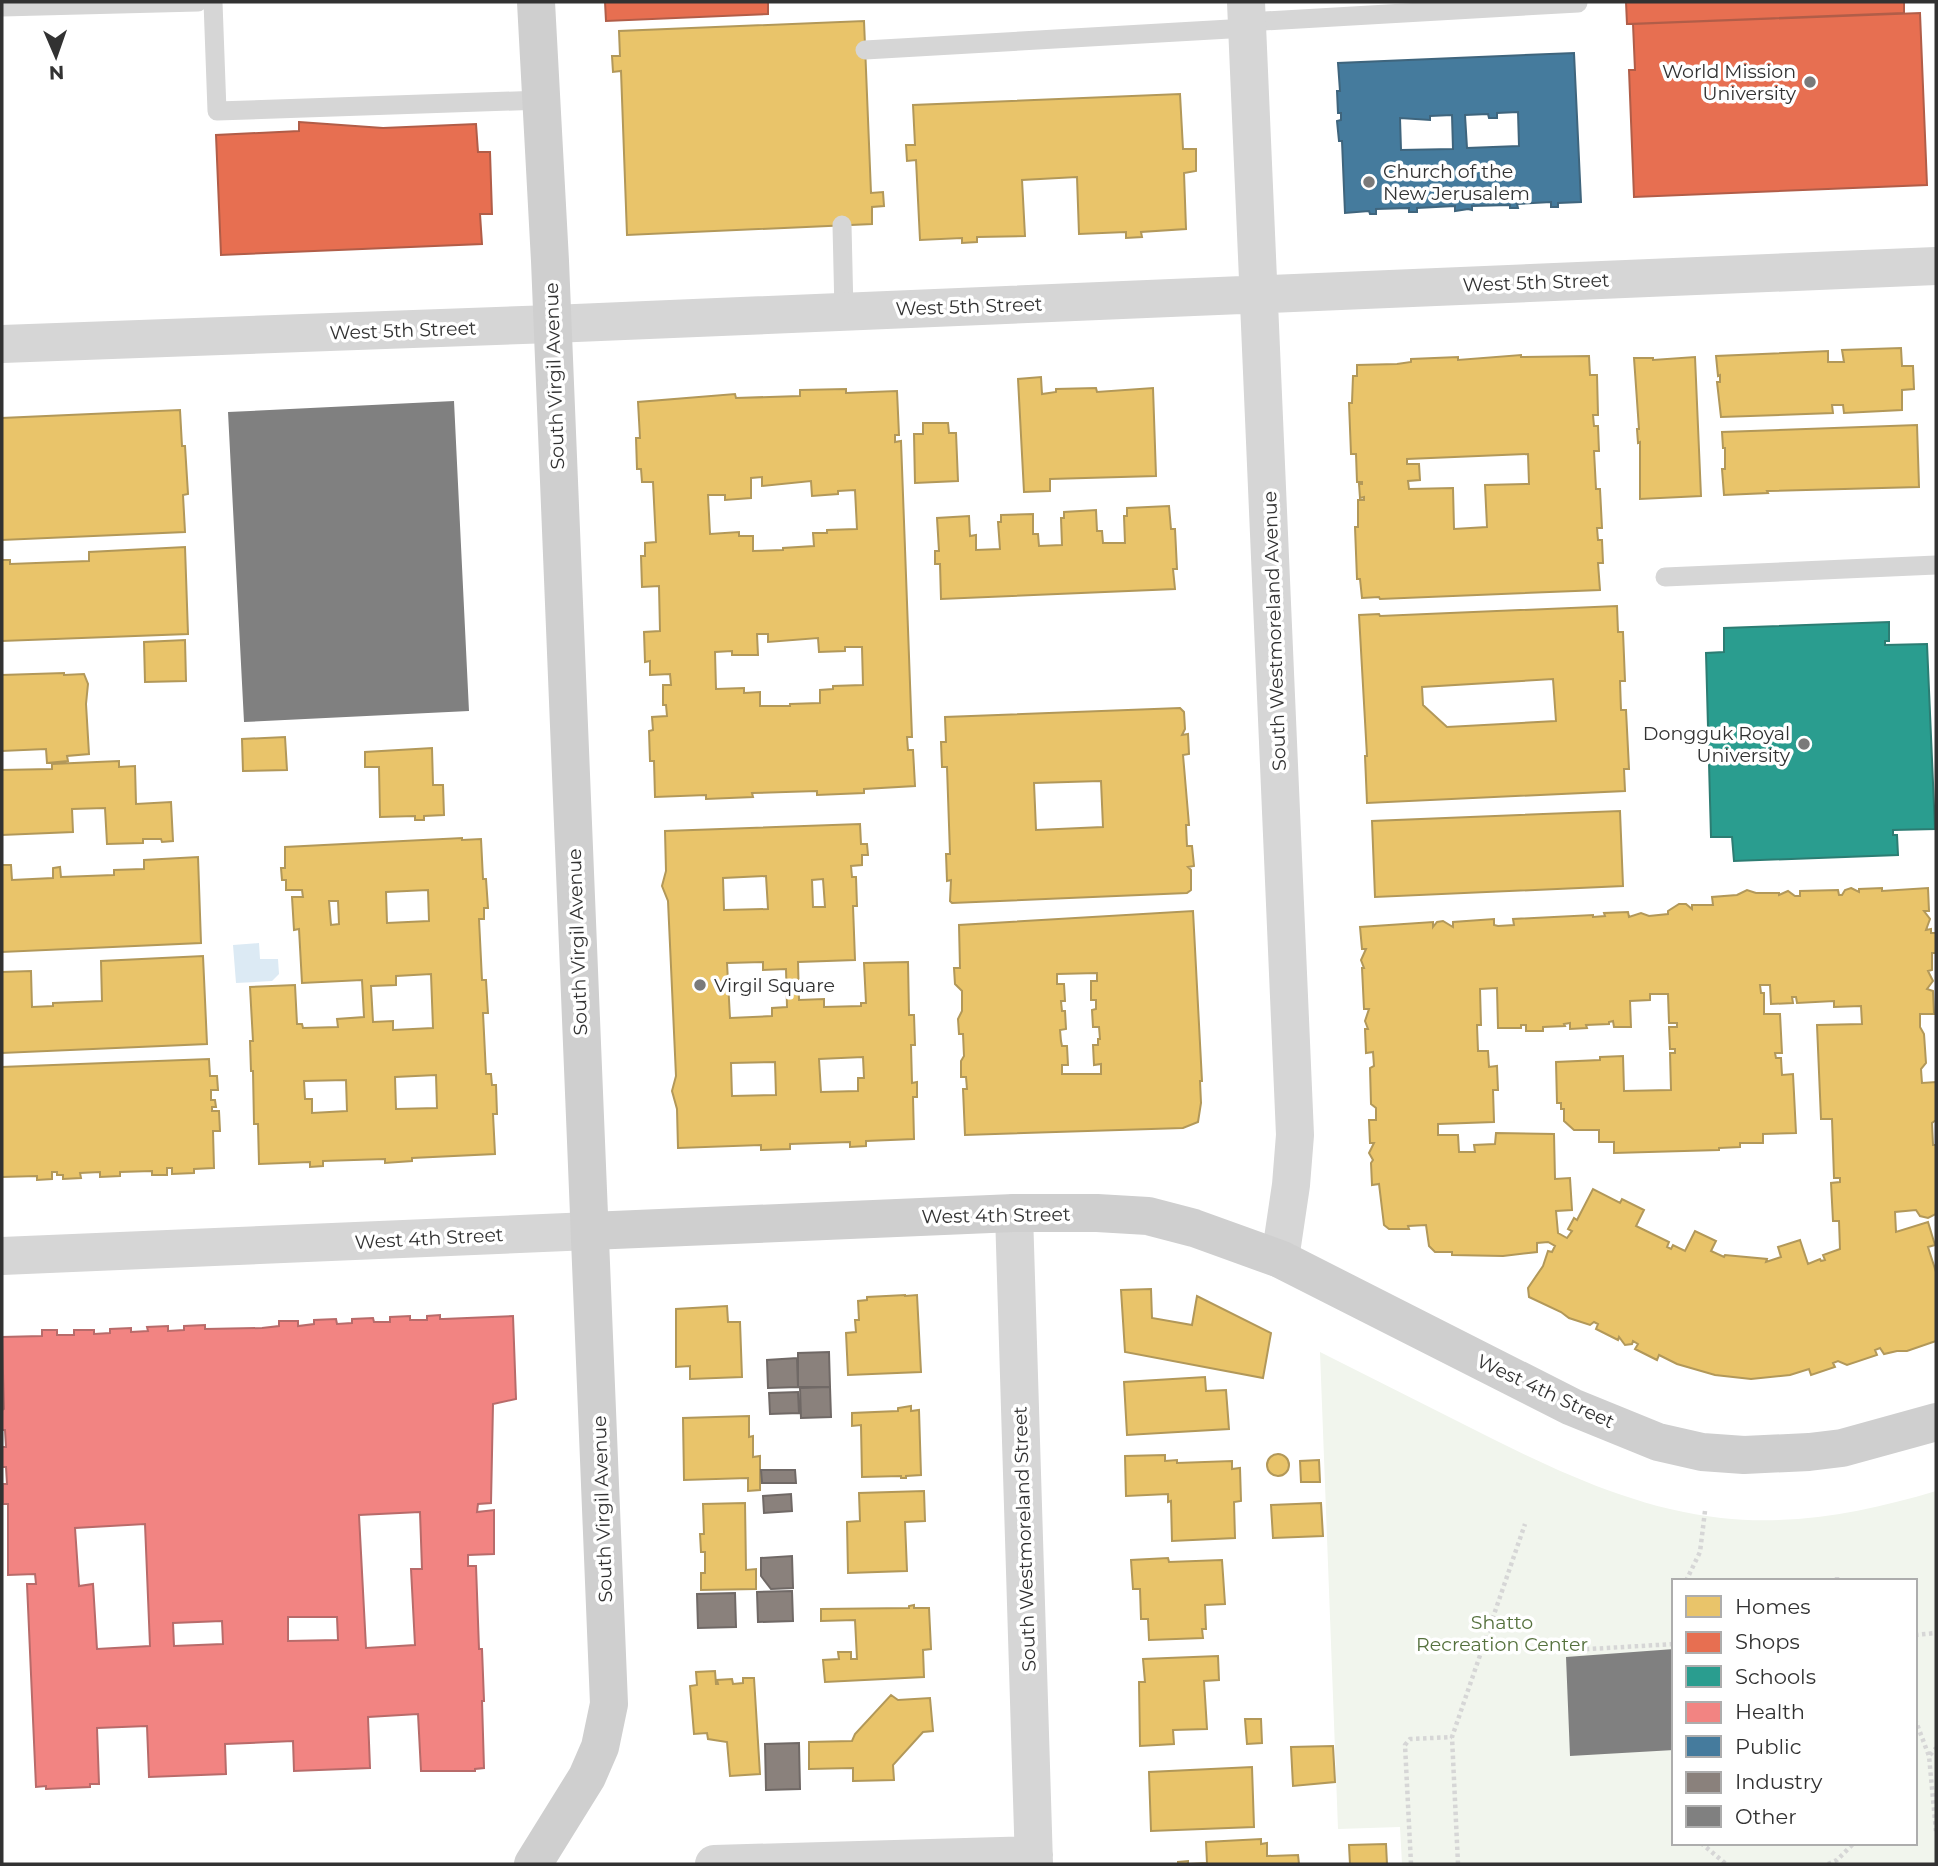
<svg xmlns="http://www.w3.org/2000/svg" width="1938" height="1866" font-family="Montserrat,sans-serif">
	<rect width="100%" height="100%" fill="#fff"/>
	<path fill="#f1f5ed" fill-rule="evenodd" d="M1320,1352C1369,1377 1418,1401 1467,1426C1548,1467 1631,1508 1721,1518C1795,1526 1866,1512 1936,1491V1864H1402L1400,1827L1338,1829ZM1674,1581H1915V1843H1674Z"/>
	<path fill="#dceaf4" d="M259,943L260,959H278L279,974L272,981L236,983L233,945Z"/>
	<path fill="#e9c46a" stroke="#b29859" stroke-width="2" fill-rule="evenodd" d="M864,21L871,193L883,192L884,206L872,207V224L627,235L621,71L613,72L612,56H620L619,31Z
		M1180,94L1183,149H1196V171L1184,173L1186,229L1141,232L1142,237L1126,238V232L1079,234L1077,177L1022,180L1025,236L977,237V242L962,243V238L920,240L916,160L907,161L906,145H915L913,105Z
		M1901,348L1902,366H1913L1914,389L1902,390V410L1844,413L1843,405H1832L1833,413L1721,417L1717,382H1720V375L1718,376L1716,356L1828,351V362H1844L1842,350Z
		M1521,355V357L1589,356L1590,375H1597L1598,415H1593L1594,426H1598L1599,451H1594L1596,489H1600L1602,528H1597L1598,540H1602L1603,563H1598L1600,590L1380,599L1379,597L1362,598L1360,579H1357L1355,527H1358V500H1364V497L1360,498L1359,484H1362V482H1357L1356,454H1351L1349,403H1352L1353,376H1357V365L1397,364L1411,362V359L1458,357V360ZM1528,454L1529,484L1485,485L1487,527L1454,529L1453,488L1409,489L1408,481L1420,480L1419,464H1407V459Z
		M1695,357L1701,496L1640,499V442L1638,443L1637,429H1639L1634,358H1653V360Z
		M1041,377L1042,394L1056,392V389L1096,388L1097,392L1153,388L1156,476L1050,479V491L1024,492L1018,379Z
		M846,389V393L897,391L899,435H895V442L901,441L912,737H907L908,750H913L915,786L864,789V793L817,795V791L752,793L753,797L706,799V795L655,797L654,761H650L649,731L653,730L652,717L667,716L666,705H663V685H671L670,674L650,675V661L645,662L644,632L660,631L659,586L642,587L641,556H645V543L656,542L653,482H642L641,469H637L636,438H640L638,402L735,394L736,398L800,396V390ZM762,477V486L811,481L812,496L838,494V491L855,490L857,529L827,530V533H813L814,546L783,548V550L753,551V536H739V532L710,534L708,495H725V500L751,498V478ZM757,634H768V642L818,638L819,652L845,651V647H862L863,685L833,686V689L820,690V703L790,704V706H760V692L744,693V688L716,689L715,652L732,651V655H758Z
		M180,410L182,446H185L188,494L183,495L185,532L2,540V418Z
		M923,423H948L949,433H956L958,481L915,483L914,434H923Z
		M1917,425L1919,487L1767,491L1768,493L1724,495L1722,469H1725V448H1723L1722,432Z
		M1169,506L1171,529H1175L1177,569H1173L1175,589L941,599L940,564H935V551H939L937,518L969,516L970,536L976,535V550L1000,549L998,522H1001V515L1033,514V534H1038L1039,546L1062,545L1061,518H1064V512L1096,510L1097,531H1102L1103,543H1125L1124,516H1127V508Z
		M185,547L188,634L2,641V560H10V564L89,561V552Z
		M1617,606L1618,632H1623L1625,681H1620L1621,710H1626L1629,769H1624L1625,791L1367,803L1365,756H1367L1359,615L1379,614L1380,616ZM1553,679L1556,721L1447,727L1423,705L1422,687Z
		M185,640L186,681L145,682L144,642Z
		M64,673V675L84,674L88,684L86,704L89,754L67,756L68,761L47,763L46,749L2,751V675Z
		M1180,708L1184,712L1185,729L1182,735L1188,734L1189,754L1183,755L1189,825H1186L1187,846H1192L1194,866L1188,867L1191,870V890L1187,893L952,903L950,901L951,880L947,881L946,854H950L947,767H942L941,742H946L945,717ZM1101,781L1103,827L1036,830L1034,783Z
		M285,737L287,770L243,771L242,739Z
		M432,748L433,785H443L444,815L424,816V820H415V816L380,817L379,767H365V752Z
		M119,761V767L135,766L136,804L171,802L173,841L162,842L161,839H143V843L107,844L105,808L72,809L73,832L2,835V770L52,769V764Z
		M1620,811L1623,886L1375,897L1372,821Z
		M860,824L861,844H867L868,855H862V865L851,866L852,877H856L857,906H853L855,960L798,962L799,1000L824,999V1007L861,1006V1003H866L864,963L908,962L909,1015H914L915,1045H911L912,1083L917,1082V1097H913L914,1139L866,1141V1146L850,1147V1142L790,1144V1149L761,1150V1145L678,1148L677,1109L672,1091L676,1076L668,901L662,886L666,871L665,831ZM766,876L768,909L724,910L723,878ZM823,879L825,907H813L812,880ZM763,962V970L786,969L787,1007L772,1008V1016L730,1018L727,963ZM863,1057L864,1078H858V1091L821,1092L819,1059ZM775,1062L776,1095L732,1096L731,1063Z
		M462,838V840L481,839L483,879H486L488,908H484V919H479L482,980H486L488,1013H483L486,1074H491L492,1085H496L497,1114H493L495,1154L412,1158V1161L385,1163V1159L323,1161V1166L310,1167V1162L259,1164L258,1124H254L253,1071H251L250,1041H253L250,987L295,985L297,1024H302L303,1028L338,1027L337,1019L364,1017L362,980L302,983L299,929L294,930L292,897H303L302,890H286V880H282L281,868H285V847ZM428,890L429,921L387,923L386,892ZM329,901H338L339,924L331,925ZM431,974L433,1028L393,1030V1021L373,1022L371,986L396,985V976ZM436,1075L437,1108L396,1109L395,1077ZM346,1080L347,1111L312,1113V1099H305L304,1081Z
		M198,857L201,943L2,952V865H11L12,880L53,878V868L60,867L61,877L114,875V870L144,869V860Z
		M1851,888L1859,892V889L1882,888V891L1928,888L1929,911H1924L1930,919L1926,930L1931,929V933H1936V953H1932V970L1928,971L1933,981L1927,989L1933,991L1934,1014H1920V1027L1924,1034L1926,1063L1921,1069L1922,1083L1936,1082V1120L1932,1123L1933,1145H1936V1214L1928,1218L1920,1216L1916,1210L1895,1212L1896,1232L1928,1222L1935,1245L1928,1247L1936,1272V1341L1907,1351H1897L1884,1354L1880,1348L1875,1350L1877,1355L1847,1365L1838,1361L1833,1363L1835,1367L1811,1375L1809,1369L1790,1375L1751,1379L1715,1375L1677,1364L1659,1355L1657,1360L1635,1349L1638,1344L1633,1341L1632,1344L1625,1345L1619,1337L1618,1340L1596,1329L1598,1324L1594,1322L1590,1325L1569,1318L1561,1312L1529,1297L1528,1288L1543,1266L1548,1251L1552,1252L1555,1246L1548,1242L1537,1243V1252L1503,1256L1452,1255V1252H1435L1429,1246L1426,1225L1408,1226L1409,1229H1389L1384,1225L1379,1184L1372,1185L1371,1163L1373,1160L1369,1153L1374,1143H1370L1369,1120H1376V1108L1371,1104L1370,1068L1374,1066L1373,1052L1366,1053L1365,1029H1368L1365,1021L1369,1009H1364L1362,968H1364L1361,960L1366,949H1362L1360,927L1433,922V927L1437,922L1443,921L1453,927V922L1494,919V925L1498,926L1514,925L1513,919L1593,915V917L1605,916L1604,913L1628,912L1629,917L1641,913L1649,916L1668,914V911L1679,904H1686L1692,909V905H1713L1712,897L1737,895L1747,890L1756,893H1779V895L1788,891L1795,896H1800V891L1838,890L1839,895H1842L1845,890ZM1760,985H1770L1771,1004L1793,1003L1792,997H1796L1797,1003L1834,1001V1007L1861,1006L1862,1024L1817,1025L1821,1119H1832L1834,1178H1840V1182L1831,1183L1833,1221H1839L1840,1249L1823,1255L1825,1260L1821,1261L1820,1259L1808,1264L1800,1240L1778,1247L1781,1257L1766,1262L1767,1259L1725,1255L1724,1257L1711,1251L1716,1241L1695,1231L1685,1251L1673,1245L1671,1249L1667,1247L1669,1242L1636,1226L1644,1210L1622,1199L1620,1203L1593,1189L1577,1220L1574,1218L1568,1229L1572,1231L1567,1238L1558,1233L1556,1211L1572,1210L1570,1178L1555,1179L1554,1134L1496,1133L1495,1144L1474,1145L1475,1152H1459L1458,1135H1438V1124L1494,1122L1493,1090H1498L1497,1066L1489,1067L1488,1051H1478L1477,1025H1481L1480,989L1497,988L1498,1028H1521V1025H1526V1031H1543V1027L1565,1026L1564,1024L1570,1023V1029L1587,1028L1586,1025L1609,1024V1022L1613,1021L1614,1027H1631L1630,1001L1650,1000V994H1668L1669,1023H1677V1027H1669L1670,1049H1675V1053H1670L1671,1090L1624,1091L1623,1056L1600,1057V1060L1556,1062L1557,1103H1561V1109H1564V1121L1574,1130H1599V1142H1614V1153L1719,1150V1148L1740,1147V1143H1763V1134L1796,1133L1793,1074L1782,1075L1781,1058H1776L1775,1053H1782L1780,1014H1764V993H1761Z
		M1193,911L1202,1081H1200L1201,1103L1198,1122L1183,1128L965,1135L963,1089H967L966,1077H961V1061L964,1056L963,1034H959L958,1019L962,1011V991L955,984L954,968H960L959,925ZM1097,973V981H1091V1000H1096V1009L1092,1010L1093,1027H1099L1100,1039H1098V1045H1093L1094,1065L1101,1064V1074H1062V1065H1068L1067,1046H1062L1061,1041L1060,1030L1066,1029L1065,1011H1062L1061,1001H1065L1064,984H1057V974Z
		M203,956L207,1044L2,1053V972L31,971L32,1007L53,1006V1003L102,1001L101,961Z
		M209,1059L210,1076H217L218,1090H211V1100H215L216,1107H212V1111H219L220,1131H213L214,1168L194,1169V1173L172,1174V1168H167V1175H152V1171L120,1172V1176L100,1177V1172L80,1173L81,1178L63,1179V1175H57V1172H52V1179L37,1180V1176L2,1177V1067Z
		M1151,1289L1152,1318L1192,1325L1197,1296L1271,1333L1263,1378L1125,1352L1121,1290Z
		M905,1295V1296L917,1295L921,1372L848,1375L846,1333L856,1332L855,1320H859L858,1301L867,1300V1297Z
		M727,1306L728,1322H740L742,1377L690,1379V1366L676,1367V1309Z
		M1205,1377L1206,1391L1226,1390L1229,1429L1127,1435L1124,1382Z
		M911,1406V1411L919,1410L921,1475L906,1476V1478H901V1476L862,1477L861,1425L852,1426V1413L898,1411V1408Z
		M749,1416V1437L753,1436V1457L760,1456V1490L748,1491V1478L684,1480L683,1418Z
		M1267 1465a11 11 0 1 1 22 0a11 11 0 1 1-22 0Z
		M1165,1455V1461L1177,1460V1463L1232,1461V1469L1240,1468L1241,1501L1234,1502L1235,1538L1172,1541L1171,1501L1168,1502V1494L1126,1496L1125,1456Z
		M1319,1460L1320,1482H1301L1300,1461Z
		M924,1491L925,1521L905,1522L907,1571L848,1573L847,1522L860,1521L859,1493Z
		M745,1503L746,1570L756,1569V1589L701,1590V1573H705V1552H701L700,1534H704L703,1504Z
		M1321,1503L1323,1536L1273,1538L1271,1505Z
		M1168,1558L1169,1562L1222,1560L1225,1604L1205,1605L1206,1629H1202L1203,1638L1149,1640L1148,1619H1141L1140,1589H1133L1131,1560Z
		M914,1605V1608H929L931,1649L923,1650L924,1677L825,1682L823,1660L839,1659L838,1652H851V1659H857L855,1620L821,1621V1609L909,1608V1606Z
		M1218,1656L1219,1680L1204,1681L1207,1729L1173,1730L1174,1744L1140,1746L1139,1682H1145L1143,1659Z
		M715,1671L716,1684H718L717,1680L732,1679L733,1684L743,1683V1678H754L760,1774L730,1776L727,1742L708,1739L707,1733L694,1734L690,1686L697,1685L696,1672Z
		M891,1695L898,1700L930,1698L933,1731L923,1732L893,1765L894,1780L853,1781V1768L809,1769V1742L852,1741L855,1734Z
		M1245,1719H1261L1262,1743L1247,1744Z
		M1333,1746L1335,1782L1293,1786L1291,1747Z
		M1252,1767L1254,1827L1151,1831L1149,1772Z
		M1261,1839V1844L1267,1843V1856L1298,1855L1299,1864H1178V1862L1188,1861V1864L1207,1863L1206,1842Z
		M1386,1844L1387,1864H1350L1349,1845Z"/>
	<path fill="#e76f51" stroke="#b15d48" stroke-width="2" d="M605,2H768V14L606,21Z
		M1626,2H1904V13L1627,24Z
		M1920,13L1927,185L1634,197L1629,70H1635L1633,24Z
		M299,122L383,128L476,124L478,152H490L492,214H480L482,244L221,255L216,135L299,131Z"/>
	<path fill="#2a9d8f" stroke="#2c7d73" stroke-width="2" d="M1889,622V641H1885V645L1927,644L1935,829L1893,830V835H1897L1898,855L1734,861L1732,837H1711L1706,653L1724,652V628Z"/>
	<path fill="#f28482" stroke="#b86b6a" stroke-width="2" fill-rule="evenodd" d="M440,1315V1319H443L513,1316L516,1399L493,1404L491,1503L478,1504L477,1512L494,1510V1554L468,1555V1566H476L479,1649H482L484,1701H482L484,1768L475,1769V1771H421L418,1714L368,1717L370,1768L294,1771L293,1741L225,1744L226,1774L149,1777L147,1726L97,1728L99,1784H90V1787L46,1789V1786L36,1787L27,1584H36L35,1574L8,1575V1504H3V1484H7L6,1467H2V1447H6L5,1430H2V1410L4,1409L2,1337L42,1336V1330H57V1335H74V1330H94V1334L110,1333V1329L131,1328V1332L148,1331L147,1327L168,1326V1331L184,1330V1326L205,1325V1329L262,1328L279,1326V1321H298V1326L314,1324V1320L336,1319L337,1324L352,1323V1319L373,1318L374,1322H390V1317L410,1316V1320H427V1316ZM420,1512L422,1569H411L415,1645L366,1648L359,1515ZM145,1524L150,1646L97,1649L93,1584L79,1586L75,1528ZM288,1617H337L338,1640L288,1641ZM222,1621L223,1644L174,1646L173,1623Z"/>
	<path fill="#457b9d" stroke="#3f657d" stroke-width="2" fill-rule="evenodd" d="M1574,53L1581,202L1558,203V207H1551V202L1517,204L1518,208H1510V205L1472,206V210L1468,209L1455,211V206L1417,208V212H1409V208L1376,209V214H1370L1369,211L1345,213L1342,141H1339L1337,121L1341,120V113H1338L1337,91H1340L1338,63ZM1518,112L1519,146L1467,148L1465,115L1488,114L1489,118H1497V113ZM1452,115L1453,149L1401,150L1400,118L1430,120V116Z"/>
	<path fill="#8a817c" stroke="#706966" stroke-width="2" d="M829,1352L830,1387H798V1353Z
		M797,1358L798,1387L768,1388L767,1360Z
		M830,1387L831,1417L801,1418L800,1388Z
		M798,1392L799,1413L770,1414L769,1393Z
		M761,1470H795L796,1483H762Z
		M791,1494L792,1511L764,1513L763,1496Z
		M792,1556L793,1588L771,1589L761,1576V1558Z
		M792,1591L793,1621L758,1622L757,1592Z
		M735,1593L736,1627L698,1628L697,1594Z
		M799,1743L800,1789L766,1790L765,1744Z"/>
	<path fill="#808080" d="M454,401L469,711L244,722L228,412Z
		M1674,1649V1750L1570,1756L1566,1657Z"/>
	<g fill="none" stroke-linecap="round" stroke-linejoin="round">
		<path stroke="#d6d6d6" stroke-width="4.5" stroke-dasharray="3.5 3.5" stroke-linecap="butt" d="M1837,1577V1581
			M1686,1581L1700,1552L1705,1511
			M1915,1635L1936,1633
			M1551,1647L1573,1650L1674,1644
			M1915,1719L1929,1756L1936,1831
			M1930,1755L1936,1748
			M1701,1843L1726,1864
			M1411,1864L1405,1745L1410,1739L1452,1737
			M1458,1864L1452,1737L1525,1524
			M1828,1864L1837,1860L1854,1843"/>
		<path stroke="#d6d6d6" stroke-width="19" d="M213,2L217,111L542,100
			M2,7L198,2
			M1247,22L1578,3
			M865,50L1247,28
			M842,225L844,312
			M1665,577L1936,565"/>
		<path stroke="#d6d6d6" stroke-width="38" d="M1246,2L1295,1135L1291,1185L1280,1259
			M2,344L552,324L1936,266
			M1014,1213L1034,1864
			M2,1256L590,1231
			M714,1864L1034,1855"/>
		<path stroke="#cfcfcf" stroke-width="38" d="M590,1231L1014,1213H1097L1148,1216L1194,1228L1280,1259L1572,1407L1658,1442L1702,1452L1744,1455L1809,1452L1842,1448L1936,1422
			M533,1864L587,1777L600,1747L609,1704L550,261L536,2"/>
	</g>
	<g fill="#7a7a7a" stroke="#fff" stroke-width="2.5">
		<circle cx="1810" cy="82" r="7"/>
		<circle cx="1369" cy="182" r="7"/>
		<circle cx="1804" cy="744" r="7"/>
		<circle cx="700" cy="985" r="7"/>
	</g>
	<g text-anchor="middle" stroke-width="7" stroke-linejoin="round" paint-order="stroke">
		<g font-size="19" fill="#323232" stroke="#fff" text-anchor="end">
			<text x="1796" y="78">World Mission<tspan x="1796" dy="22">University</tspan></text>
			<text x="1383" y="178" text-anchor="start">Church of the<tspan x="1383" dy="22">New Jerusalem</tspan></text>
			<text x="1790" y="740">Dongguk Royal<tspan x="1790" dy="22">University</tspan></text>
			<text x="714" y="992" text-anchor="start">Virgil Square</text>
		</g>
		<g font-size="19" fill="#323232" stroke="#fff">
			<text transform="translate(1536 282) rotate(-2)" y="7">West 5th Street</text>
			<text transform="translate(969 306) rotate(-2)" y="7">West 5th Street</text>
			<text transform="translate(403 330) rotate(-2)" y="7">West 5th Street</text>
			<text transform="translate(554 376) rotate(-92)" y="7">South Virgil Avenue</text>
			<text transform="translate(1274 631) rotate(-92)" y="7">South Westmoreland Avenue</text>
			<text transform="translate(577 942) rotate(-92)" y="7">South Virgil Avenue</text>
			<text transform="translate(996 1215) rotate(-1)" y="7">West 4th Street</text>
			<text transform="translate(429 1238) rotate(-3)" y="7">West 4th Street</text>
			<text transform="translate(1546 1391) rotate(25)" y="7">West 4th Street</text>
			<text transform="translate(602 1509) rotate(-92)" y="7">South Virgil Avenue</text>
			<text transform="translate(1024 1539) rotate(-92)" y="7">South Westmoreland Street</text>
		</g>
		<g font-size="19" fill="#55713d" stroke="#fff">
			<text x="1502" y="1629">Shatto<tspan x="1502" dy="22">Recreation Center</tspan></text>
		</g>
	</g>
	<rect width="1938" height="1866" fill="none" stroke="#323232" stroke-width="7"/>
	<rect x="1672" y="1579" width="245" height="266" fill="#ffffff" stroke="#adadad" stroke-width="2"/>
	<rect x="1686" y="1596" width="35" height="21" fill="#e9c46a" stroke="#adadad" stroke-width="2"/>
	<text x="1735" y="1614" font-size="21" fill="#323232">Homes</text>
	<rect x="1686" y="1632" width="35" height="21" fill="#e76f51" stroke="#adadad" stroke-width="2"/>
	<text x="1735" y="1649" font-size="21" fill="#323232">Shops</text>
	<rect x="1686" y="1666" width="35" height="21" fill="#2a9d8f" stroke="#adadad" stroke-width="2"/>
	<text x="1735" y="1684" font-size="21" fill="#323232">Schools</text>
	<rect x="1686" y="1702" width="35" height="21" fill="#f28482" stroke="#adadad" stroke-width="2"/>
	<text x="1735" y="1719" font-size="21" fill="#323232">Health</text>
	<rect x="1686" y="1736" width="35" height="21" fill="#457b9d" stroke="#adadad" stroke-width="2"/>
	<text x="1735" y="1754" font-size="21" fill="#323232">Public</text>
	<rect x="1686" y="1772" width="35" height="21" fill="#8a817c" stroke="#adadad" stroke-width="2"/>
	<text x="1735" y="1789" font-size="21" fill="#323232">Industry</text>
	<rect x="1686" y="1806" width="35" height="21" fill="#808080" stroke="#adadad" stroke-width="2"/>
	<text x="1735" y="1824" font-size="21" fill="#323232">Other</text>
	<g transform="translate(56 56) rotate(178)" stroke="#ffffff" stroke-width="5" paint-order="stroke">
	<path d="M0-5L12 26L0 18L-12 26Z" fill="#323232"/>
	<text y="-10" font-size="19" font-weight="bold" text-anchor="middle" fill="#323232">N</text>
	</g>
</svg>
